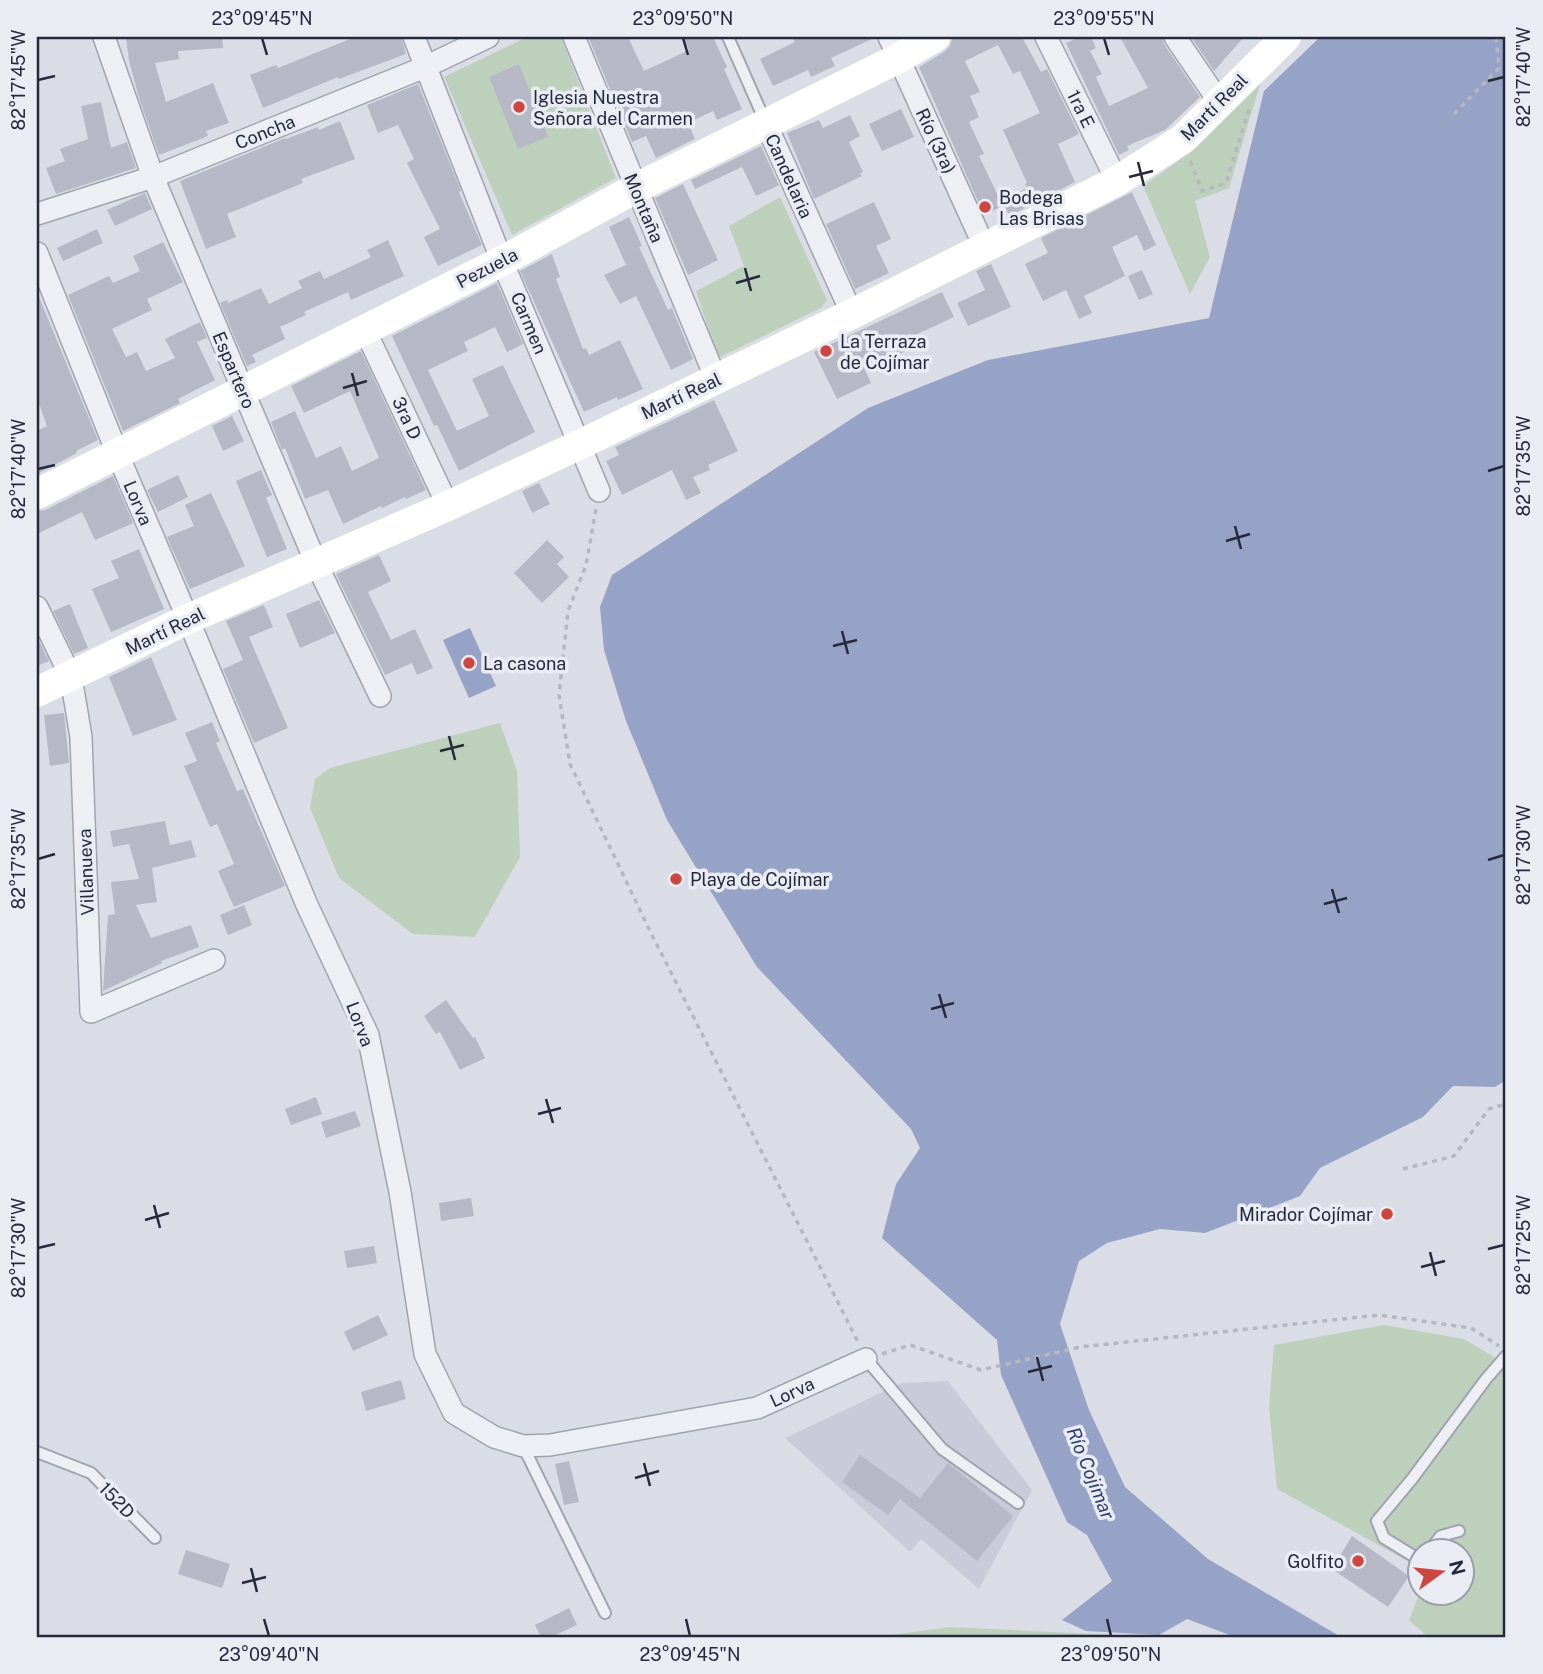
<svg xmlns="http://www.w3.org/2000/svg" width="1543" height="1674" font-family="'Public Sans',sans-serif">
	<rect width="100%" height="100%" fill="#dbdde6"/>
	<polygon fill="#c9ccd8" points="948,1381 1032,1490 979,1589 921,1539 910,1552 785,1438 902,1383"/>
	<g fill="#bdd0bc">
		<polygon points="527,37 561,37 616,178 512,235 444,77"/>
		<polygon points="1265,68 1229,188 1195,201 1210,257 1190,294 1143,186 1178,161"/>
		<polygon points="780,197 827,300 821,308 718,358 696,291 744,266 729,226"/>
		<polygon points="500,723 517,771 520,857 475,937 413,934 339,878 310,808 315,779 330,768"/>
		<polygon points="1384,1325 1464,1339 1506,1364 1506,1637 1428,1637 1409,1620 1420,1592 1462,1594 1462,1552 1420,1552 1420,1568 1277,1489 1269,1408 1274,1345"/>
		<polygon points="950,1627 1156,1637 877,1637"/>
	</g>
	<g fill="#96a3c6">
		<polygon points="1320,37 1506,37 1506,1080 1495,1087 1453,1086 1423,1117 1320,1168 1300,1196 1205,1233 1160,1229 1107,1243 1079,1261 1060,1324 1089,1410 1125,1487 1208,1559 1341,1637 1235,1637 1187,1619 1159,1635 1086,1631 1062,1620 1112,1581 1087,1535 1067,1522 1001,1375 997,1340 882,1238 896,1184 920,1148 911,1129 757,967 667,820 626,721 604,650 600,607 612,575 868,408 988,360 1209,318 1264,91"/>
		<polygon points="470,628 496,686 469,698 443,640"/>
	</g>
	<g fill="#b6b8c5">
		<polygon points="126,37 222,37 223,48 178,51 179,59 155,63 166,102 213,83 229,123 206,131 208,136 159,155 139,98 129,61"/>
		<polygon points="355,37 401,37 406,54 339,79 338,77 263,108 250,75 276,65 278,68"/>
		<polygon points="595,37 628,37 644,71 689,50 683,37 713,37 727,67 724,69 742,109 717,120 713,111 688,123 695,139 656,158 646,136 632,142 589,39"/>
		<polygon points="792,37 876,37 831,58 835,66 811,77 808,70 773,86 760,59 795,42"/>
		<polygon points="956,37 1022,37 1041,72 1047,69 1079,134 1058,144 1075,182 1009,216 1002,200 1027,188 1025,184 1027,183 1003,130 1040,113 1020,71 1013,74 998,45 965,61 980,92 970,96 979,117 969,122 984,154 979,156 1003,206 984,215 919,67 944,52 950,46 952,39"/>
		<polygon points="1080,37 1091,37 1096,48 1090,51 1102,74 1096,77 1109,106 1148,88 1120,37 1162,37 1164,44 1200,97 1165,130 1127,146 1129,150 1119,155 1066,43"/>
		<polygon points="1191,37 1244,37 1214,71"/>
		<polygon points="519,64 548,137 518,149 489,77"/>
		<polygon points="418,84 461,191 459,192 482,245 438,266 424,237 440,229 407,163 414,159 398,125 378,133 367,105"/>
		<polygon points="101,102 111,148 127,142 136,168 56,194 46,168 65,161 60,149 88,139 81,106"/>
		<polygon points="901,109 914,137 882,151 869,124"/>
		<polygon points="850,115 860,136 849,142 863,172 860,174 862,176 814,199 787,133 819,120 823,128"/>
		<polygon points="340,121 355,159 301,179 303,183 227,214 236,237 206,249 180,181 285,138 286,139 318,127 319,130"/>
		<polygon points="761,146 779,185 756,196 742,167 695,189 691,180"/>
		<polygon points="683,184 718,260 688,275 655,198"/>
		<polygon points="1132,192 1156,245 1144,251 1137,235 1112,247 1125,276 1084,296 1092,313 1079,319 1066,290 1043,301 1025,264 1048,253 1041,238"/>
		<polygon points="145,193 152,209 115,226 107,210"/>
		<polygon points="874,202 891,239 876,246 889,273 855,289 826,224"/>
		<polygon points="629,217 642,246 639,247 668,310 672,308 693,359 671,370 636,296 620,304 604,275 626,265 609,227"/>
		<polygon points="97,229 103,243 63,261 57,248"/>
		<polygon points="388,240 404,276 351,300 348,292 304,312 306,315 280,327 285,339 252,355 256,362 247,366 220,303 227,300 228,303 261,288 269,304 302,288 298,281 320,271 324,279 371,257 367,250"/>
		<polygon points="163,242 183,282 147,299 152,310 112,329 126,357 137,352 146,371 175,358 165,339 200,322 207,338 197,342 215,380 178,399 180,403 123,431 68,295 109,276 113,283 140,271 133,256"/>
		<polygon points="552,254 560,277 556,279 583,349 586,348 589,355 620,340 643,389 618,400 617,397 584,412 520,271"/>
		<polygon points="991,264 1011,307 968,326 957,303 985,290 976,271"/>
		<polygon points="1142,270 1153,294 1139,300 1128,276"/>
		<polygon points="497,283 523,344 507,352 495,327 464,342 468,351 428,370 457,431 489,416 472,379 503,365 535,432 459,471 437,425 434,426 392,336"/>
		<polygon points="37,292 98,440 76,451 77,453 39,473 37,468 37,431 47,426 37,398"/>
		<polygon points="942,292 954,317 913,336 917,346 865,370 871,383 837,399 814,352"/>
		<polygon points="361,351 426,490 406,499 405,497 382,508 381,506 343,524 328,490 305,499 285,448 282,450 271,422 295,411 316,458 341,446 352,471 379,458 350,391 304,413 291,386"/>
		<polygon points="714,400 738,451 708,465 710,470 693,477 701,493 686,500 672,470 622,495 606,461 619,455 615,447"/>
		<polygon points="232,416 244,441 223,451 212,426"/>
		<polygon points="261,470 272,495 266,498 287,549 267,557 236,481"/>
		<polygon points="178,475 188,497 158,512 147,490"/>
		<polygon points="113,476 133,523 131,524 95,540 82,512 37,534 37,511 45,510"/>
		<polygon points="539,483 550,504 532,513 522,491"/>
		<polygon points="211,493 245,566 190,589 167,537 194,526 185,505"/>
		<polygon points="547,540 564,557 557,564 569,577 542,603 514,573"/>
		<polygon points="139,549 164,609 111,632 92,589 119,578 111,561"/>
		<polygon points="379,555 391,581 368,592 391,640 415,629 433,668 417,675 412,663 385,675 336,574"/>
		<polygon points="319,600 335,633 300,648 286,614"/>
		<polygon points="70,604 88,648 74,654 53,611"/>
		<polygon points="264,605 273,627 249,637 288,728 254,743 223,669 243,660 226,621"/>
		<polygon points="37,637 49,661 37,666"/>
		<polygon points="151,657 177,720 133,736 109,677"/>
		<polygon points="64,713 69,763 50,766 44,715"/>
		<polygon points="212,722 220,741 216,743 237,791 243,789 285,886 234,907 218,871 234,864 217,824 210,827 184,766 197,761 185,733"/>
		<polygon points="165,821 170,845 191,840 196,857 152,868 157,902 136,905 151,938 191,925 199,947 161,961 162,963 103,991 108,915 115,914 111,882 139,879 129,844 113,847 110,831"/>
		<polygon points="244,905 252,925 228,935 220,915"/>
		<polygon points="446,1000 473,1038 475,1037 485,1058 460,1070 440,1032 436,1034 424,1016"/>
		<polygon points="316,1097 322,1114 291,1125 285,1109"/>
		<polygon points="355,1111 361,1126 326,1138 321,1122"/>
		<polygon points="471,1198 474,1216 441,1221 439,1203"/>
		<polygon points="374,1246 377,1263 347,1268 344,1251"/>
		<polygon points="378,1315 388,1335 353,1351 344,1332"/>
		<polygon points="401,1380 406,1399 366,1411 361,1392"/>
		<polygon points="860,1455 920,1498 948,1463 1013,1516 977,1561 900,1499 888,1515 842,1482"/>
		<polygon points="569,1461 579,1502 564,1505 555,1464"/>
		<polygon points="1352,1536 1409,1576 1388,1607 1332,1569"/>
		<polygon points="186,1550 230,1564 222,1588 178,1574"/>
		<polygon points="569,1608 577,1625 551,1637 541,1637 535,1625"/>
	</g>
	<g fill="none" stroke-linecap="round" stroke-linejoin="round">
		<g stroke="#a1a3b0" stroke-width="14">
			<g id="lane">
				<polyline points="728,37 765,121"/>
				<polyline points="866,1359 942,1449 1018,1503"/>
				<polyline points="523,1446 605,1613"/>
				<polyline points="37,1452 91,1473 155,1538"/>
				<polyline points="1428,1552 1441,1536 1459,1531"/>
				<polyline points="1420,1560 1384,1538 1377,1521 1412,1479 1486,1379 1506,1356"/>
			</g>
		</g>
		<g stroke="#a1a3b0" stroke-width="24">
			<g id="street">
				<polyline points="104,37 153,177 316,563 380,696"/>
				<polyline points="414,37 502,261 599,491"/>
				<polyline points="574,37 716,379"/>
				<polyline points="889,37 984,246"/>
				<polyline points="1046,37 1117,181"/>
				<polyline points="1175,37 1220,103"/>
				<polyline points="766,124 852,314"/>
				<polyline points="37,214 153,177 425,67 488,37"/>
				<polyline points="37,253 118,455 188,619 307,905 368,1035 400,1192 425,1354 454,1413 494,1437 523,1446 550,1445 757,1408 866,1359"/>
				<polyline points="365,330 448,506"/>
				<polyline points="37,607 71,677 81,737 91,1012 214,960"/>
			</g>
		</g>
		<g stroke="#b6b8c0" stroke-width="3.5" stroke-dasharray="5 5" stroke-linecap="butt">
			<polyline points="1454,114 1499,68 1496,37"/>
			<polyline points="1190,161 1202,191 1226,183 1250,106"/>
			<polyline points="596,509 586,565 568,611 559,695 570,764 652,935 858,1342"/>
			<polyline points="1403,1169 1454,1156 1489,1109 1506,1104"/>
			<polyline points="882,1354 910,1345 981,1370 1080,1347 1379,1315 1471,1328 1499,1346"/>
		</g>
		<use href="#lane" stroke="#eeeff4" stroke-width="10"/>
		<use href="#street" stroke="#eeeff4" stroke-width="21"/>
		<g stroke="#fff" stroke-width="30">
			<polyline points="37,494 502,261 636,188 899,58 935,37"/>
			<polyline points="37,692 188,619 448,506 581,444 852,314 1117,181 1183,139 1286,37"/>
		</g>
	</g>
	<path fill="none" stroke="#25293c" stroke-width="2.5" d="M262 38 267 55M683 38 688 55M1104 38 1109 55M38 80 55 76M1488 81 1504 77M1138 162 1144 186M1129 177 1153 171M745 268 751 291M736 283 760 276M352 373 358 396M343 388 367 381M38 469 55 465M1488 471 1504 466M1235 526 1241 549M1226 541 1250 534M842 631 848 654M833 646 857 640M449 736 455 760M440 751 464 745M38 859 55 854M1488 860 1504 855M1332 889 1339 913M1324 904 1347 898M939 994 946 1018M931 1009 954 1003M546 1099 553 1123M538 1114 561 1108M154 1205 160 1228M145 1220 169 1213M38 1248 55 1244M1488 1249 1504 1245M1430 1252 1436 1276M1421 1267 1445 1261M1037 1357 1043 1381M1028 1372 1052 1366M644 1463 650 1486M635 1478 659 1471M251 1568 257 1592M242 1583 266 1577M264 1619 269 1636M686 1619 690 1636M1107 1619 1111 1636"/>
	<g fill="#cd463f" stroke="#eaecf4" stroke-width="2.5">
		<circle cx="519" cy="107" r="7"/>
		<circle cx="985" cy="207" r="7"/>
		<circle cx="826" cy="351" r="7"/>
		<circle cx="469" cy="663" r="7"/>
		<circle cx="676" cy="879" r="7"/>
		<circle cx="1387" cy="1214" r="7"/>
		<circle cx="1358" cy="1561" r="7"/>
	</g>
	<g text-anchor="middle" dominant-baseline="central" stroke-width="7" stroke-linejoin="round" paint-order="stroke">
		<g font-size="18" fill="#25293c" stroke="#eaecf4" text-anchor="start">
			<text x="533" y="97">Iglesia Nuestra<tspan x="533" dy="21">Señora del Carmen</tspan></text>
			<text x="999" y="197">Bodega<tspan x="999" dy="21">Las Brisas</tspan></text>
			<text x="840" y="341">La Terraza<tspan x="840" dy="21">de Cojímar</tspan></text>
			<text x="483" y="663">La casona</text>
			<text x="690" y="879">Playa de Cojímar</text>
			<text x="1373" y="1214" text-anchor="end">Mirador Cojímar</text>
			<text x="1344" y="1561" text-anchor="end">Golfito</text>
		</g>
		<g font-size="18" fill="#25293c" stroke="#eaecf4">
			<text transform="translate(1214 107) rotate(-45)">Martí Real</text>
			<text transform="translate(1081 109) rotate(64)">1ra E</text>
			<text transform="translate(265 132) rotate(-22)">Concha</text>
			<text transform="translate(936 141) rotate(65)">Río (3ra)</text>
			<text transform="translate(789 176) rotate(66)">Candelaria</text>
			<text transform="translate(644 208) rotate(67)">Montaña</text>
			<text transform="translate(487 268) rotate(-27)">Pezuela</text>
			<text transform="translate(529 323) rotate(67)">Carmen</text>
			<text transform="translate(234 370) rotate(67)">Espartero</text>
			<text transform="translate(681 396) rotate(-25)">Martí Real</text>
			<text transform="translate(407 418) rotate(65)">3ra D</text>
			<text transform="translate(138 503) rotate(67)">Lorva</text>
			<text transform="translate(165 631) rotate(-26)">Martí Real</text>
			<text transform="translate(86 872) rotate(-92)">Villanueva</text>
			<text transform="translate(360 1024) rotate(69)">Lorva</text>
			<text transform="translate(792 1392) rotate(-25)">Lorva</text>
			<text transform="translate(117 1500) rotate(46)">152D</text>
		</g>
		<g font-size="19" font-style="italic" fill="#303f6f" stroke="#eaecf4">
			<text transform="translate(1091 1473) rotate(68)">Río Cojímar</text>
		</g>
	</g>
	<rect width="1543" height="1674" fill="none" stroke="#eaecf4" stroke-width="77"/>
	<g transform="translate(1441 1572) rotate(75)"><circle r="33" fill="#eaecf4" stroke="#9b9eaa" stroke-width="2"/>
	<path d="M0-5L12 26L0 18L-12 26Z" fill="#cd463f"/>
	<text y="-10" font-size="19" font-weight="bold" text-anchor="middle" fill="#25293c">N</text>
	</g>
	<rect x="38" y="38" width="1466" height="1598" fill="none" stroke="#25293c" stroke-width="2.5"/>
	<g font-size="18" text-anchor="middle" fill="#25293c">
		<text x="262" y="25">23°09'45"N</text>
		<text x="683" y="25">23°09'50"N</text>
		<text x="1104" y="25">23°09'55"N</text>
		<text transform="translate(1524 77) rotate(-90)" y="6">82°17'40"W</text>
		<text transform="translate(19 80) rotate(-90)" y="6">82°17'45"W</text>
		<text transform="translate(1524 466) rotate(-90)" y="6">82°17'35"W</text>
		<text transform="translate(19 469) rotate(-90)" y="6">82°17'40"W</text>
		<text transform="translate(1524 855) rotate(-90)" y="6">82°17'30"W</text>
		<text transform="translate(19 859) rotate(-90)" y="6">82°17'35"W</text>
		<text transform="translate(1524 1245) rotate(-90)" y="6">82°17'25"W</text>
		<text transform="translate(19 1248) rotate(-90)" y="6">82°17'30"W</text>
		<text x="269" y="1661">23°09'40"N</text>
		<text x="690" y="1661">23°09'45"N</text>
		<text x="1111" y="1661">23°09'50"N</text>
	</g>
</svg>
